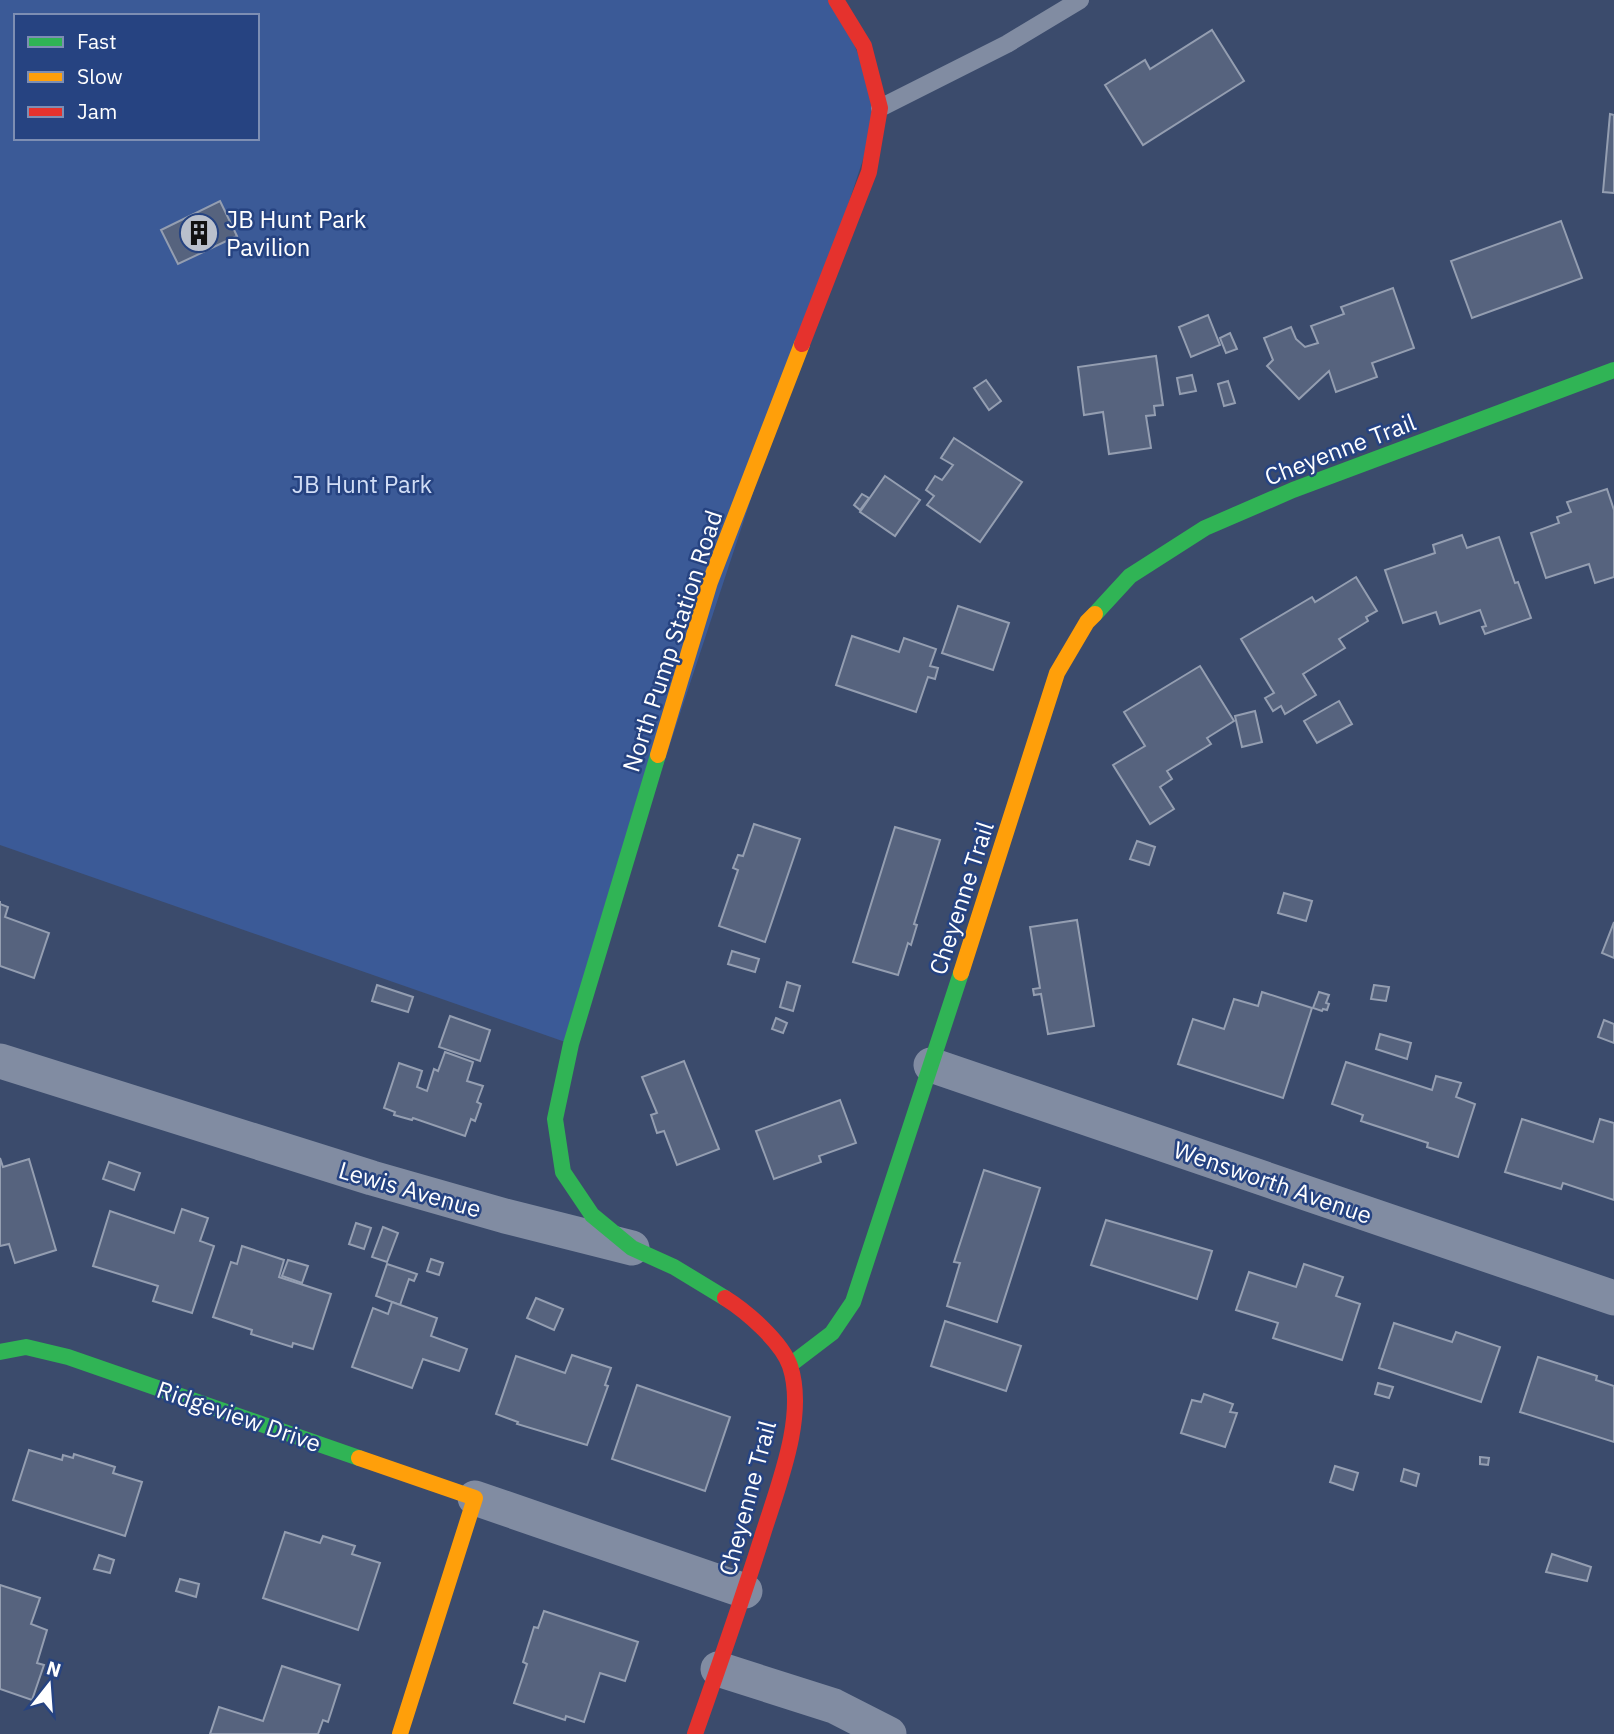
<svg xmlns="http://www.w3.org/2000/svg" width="1614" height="1734" font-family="'IBM Plex Sans',sans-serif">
	<rect width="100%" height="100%" fill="#3b4b6c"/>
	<path fill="#3b5a97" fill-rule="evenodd" d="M0 0H836L880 108 571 1044 0 845ZM16 16H257V138H16Z"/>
	<g fill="#56637e" stroke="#949eb1" stroke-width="2">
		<polygon points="1212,30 1244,81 1143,145 1105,85 1145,60 1150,69"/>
		<polygon points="1610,114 1614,115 1614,193 1603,192"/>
		<polygon points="220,201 237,236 178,264 161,230"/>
		<polygon points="1561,221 1582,278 1472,318 1451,261"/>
		<polygon points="1393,288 1414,348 1372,363 1377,377 1336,392 1329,371 1299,399 1267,366 1273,360 1264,338 1291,327 1296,339 1305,347 1318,343 1311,326 1344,314 1341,307"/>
		<polygon points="1208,315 1220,345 1191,357 1179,327"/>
		<polygon points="1230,333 1237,349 1226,353 1220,338"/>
		<polygon points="1156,356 1163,405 1154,406 1155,415 1146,416 1151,448 1109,454 1103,412 1084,415 1078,367"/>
		<polygon points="1192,375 1196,391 1180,394 1177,378"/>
		<polygon points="986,380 1001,401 989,410 974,388"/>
		<polygon points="1228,381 1235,403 1224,406 1218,384"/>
		<polygon points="954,438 1022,482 980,542 927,505 934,496 926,490 935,476 942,480 953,465 941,458"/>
		<polygon points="885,476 920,500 895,536 860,512"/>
		<polygon points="1607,489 1614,510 1614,577 1595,583 1589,564 1546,578 1531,533 1559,523 1557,517 1571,512 1567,502"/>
		<polygon points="862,494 869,498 860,510 854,505"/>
		<polygon points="1462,535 1467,548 1499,537 1515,583 1518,582 1531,618 1485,634 1482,627 1486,626 1480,610 1440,624 1436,612 1403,623 1385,570 1435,553 1433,545"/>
		<polygon points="1356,577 1377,611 1366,617 1368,621 1339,639 1345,648 1303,674 1316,695 1285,714 1281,706 1273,711 1265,698 1274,693 1241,639 1312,597 1315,602"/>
		<polygon points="958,606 1009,623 993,670 942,653"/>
		<polygon points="852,636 899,652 904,638 936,649 930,666 938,668 935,679 928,677 916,712 836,685"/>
		<polygon points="1200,666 1234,721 1207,738 1211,744 1167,771 1172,779 1160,787 1174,809 1150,824 1113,765 1145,746 1124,712"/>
		<polygon points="1339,701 1352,724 1317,743 1304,721"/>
		<polygon points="1255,711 1262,742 1242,747 1235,716"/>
		<polygon points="754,824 800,839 765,942 719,926 738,870 733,868 738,855 743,856"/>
		<polygon points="895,827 940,840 914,924 917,925 911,945 908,943 898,975 853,962"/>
		<polygon points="1137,841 1155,847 1149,865 1130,859"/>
		<polygon points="1284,893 1312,901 1306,921 1278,913"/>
		<polygon points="0,901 0,904 8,907 5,917 49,933 34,978 0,966"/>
		<polygon points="1077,920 1094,1026 1048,1034 1041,994 1034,995 1033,989 1040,988 1030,927"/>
		<polygon points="1614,922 1614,958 1602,953"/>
		<polygon points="732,951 759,959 755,972 728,964"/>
		<polygon points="787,982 800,986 793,1011 780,1007"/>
		<polygon points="377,985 413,997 408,1012 372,1001"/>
		<polygon points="1374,985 1389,987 1386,1001 1371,999"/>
		<polygon points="1262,992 1312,1008 1283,1098 1178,1064 1193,1019 1224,1029 1234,999 1258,1006"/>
		<polygon points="1319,992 1329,995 1326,1003 1329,1004 1327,1010 1323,1009 1322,1011 1313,1008"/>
		<polygon points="450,1016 490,1030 480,1061 439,1047"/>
		<polygon points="776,1018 787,1023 783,1033 772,1029"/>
		<polygon points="1604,1020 1614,1024 1614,1043 1598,1037"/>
		<polygon points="1380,1034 1411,1043 1407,1059 1376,1049"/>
		<polygon points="445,1052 473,1062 467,1081 483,1086 477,1102 481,1104 475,1121 471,1119 465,1136 413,1118 412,1120 394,1115 395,1112 384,1108 399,1063 422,1071 417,1087 427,1091 434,1069 438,1071"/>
		<polygon points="684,1061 719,1149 677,1165 664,1131 657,1133 651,1115 657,1113 642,1077"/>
		<polygon points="1346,1062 1432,1090 1436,1076 1461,1083 1456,1097 1475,1104 1458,1157 1427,1147 1428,1143 1361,1121 1363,1115 1332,1104"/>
		<polygon points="840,1100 856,1143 819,1156 821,1162 774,1179 756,1131"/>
		<polygon points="1522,1119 1593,1142 1600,1119 1614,1123 1614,1200 1563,1183 1561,1189 1505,1172"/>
		<polygon points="0,1158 3,1167 29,1159 56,1250 15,1263 9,1244 0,1246"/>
		<polygon points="109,1162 140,1173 134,1190 103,1179"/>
		<polygon points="984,1170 1040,1188 997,1322 947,1306 960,1263 954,1262"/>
		<polygon points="182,1209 208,1218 200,1241 214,1246 192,1313 153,1301 158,1286 93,1266 110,1211 174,1233"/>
		<polygon points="1106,1220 1212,1251 1197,1299 1091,1265"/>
		<polygon points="356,1223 371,1228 364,1249 349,1244"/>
		<polygon points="383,1227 398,1233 387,1262 372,1257"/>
		<polygon points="242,1246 284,1260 279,1277 331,1294 313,1349 293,1343 292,1347 251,1334 252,1330 213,1317 231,1262 237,1264"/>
		<polygon points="431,1259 443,1263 439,1275 427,1271"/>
		<polygon points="288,1260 308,1266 302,1283 282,1276"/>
		<polygon points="387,1264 417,1274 414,1281 409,1279 400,1305 376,1296"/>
		<polygon points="1304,1264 1343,1277 1336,1296 1360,1304 1342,1360 1273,1338 1278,1323 1236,1310 1249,1272 1296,1287"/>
		<polygon points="536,1298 563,1309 554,1330 527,1318"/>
		<polygon points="392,1302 437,1318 431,1336 467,1349 459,1371 423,1359 412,1388 352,1367 373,1308 388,1314"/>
		<polygon points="945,1321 1021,1346 1006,1391 931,1366"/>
		<polygon points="1394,1323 1452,1342 1456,1332 1500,1347 1481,1402 1379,1368"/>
		<polygon points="572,1355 611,1368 605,1385 608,1386 587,1445 517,1424 518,1422 496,1414 516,1356 565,1373"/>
		<polygon points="1538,1357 1597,1376 1596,1380 1614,1386 1614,1442 1520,1412"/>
		<polygon points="1378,1383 1393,1387 1389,1398 1375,1394"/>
		<polygon points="637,1385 730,1417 705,1491 612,1459"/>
		<polygon points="1204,1394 1233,1404 1230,1412 1237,1413 1225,1447 1181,1433 1192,1400 1201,1402"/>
		<polygon points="29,1450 62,1460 63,1455 73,1458 74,1454 115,1467 113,1473 142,1482 125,1536 13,1500"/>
		<polygon points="1480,1457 1489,1458 1488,1465 1480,1464"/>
		<polygon points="1335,1466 1358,1473 1353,1490 1330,1482"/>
		<polygon points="1404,1469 1419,1474 1416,1486 1401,1481"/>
		<polygon points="285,1532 320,1543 323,1536 355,1546 352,1554 380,1563 358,1630 263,1598"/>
		<polygon points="1552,1554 1591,1567 1587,1581 1546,1572"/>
		<polygon points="99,1555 114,1560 110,1573 94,1569"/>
		<polygon points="180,1579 199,1584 196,1597 176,1591"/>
		<polygon points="0,1585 40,1598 31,1624 47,1630 37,1663 44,1665 32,1700 0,1689"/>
		<polygon points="544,1611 638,1642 625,1681 600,1673 584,1722 566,1716 565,1720 514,1703 527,1664 523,1662 534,1627 538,1628"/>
		<polygon points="282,1666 340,1685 328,1722 323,1720 318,1734 210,1734 219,1707 263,1721"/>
	</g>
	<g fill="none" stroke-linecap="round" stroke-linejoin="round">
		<polyline stroke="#818ca2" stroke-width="18" points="880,108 1007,44 1080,0"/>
		<g stroke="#818ca2" stroke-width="35">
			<polyline points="0,1061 372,1178 505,1216 632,1248"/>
			<polyline points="931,1065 1614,1298"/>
			<polyline points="475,1498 745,1591"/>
			<polyline points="718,1669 834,1706 889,1734"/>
		</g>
		<g stroke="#30b455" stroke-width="16">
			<polyline points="1095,614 1130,576 1205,528 1293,490 1614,370"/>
			<polyline points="658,755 571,1044 555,1119 563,1172 592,1215 632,1248 674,1267 725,1298"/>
			<polyline points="0,1352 26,1347 68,1357 359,1458"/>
			<polyline points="790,1365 832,1333 853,1302 961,973"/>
		</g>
		<g stroke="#ff9f0a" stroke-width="16">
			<polyline points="658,755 710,582 802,344"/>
			<polyline points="961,973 1057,673 1087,622 1095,614"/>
			<polyline points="359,1458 475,1498 400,1734"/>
		</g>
		<g stroke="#e5322d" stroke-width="16">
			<polyline points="802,344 869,172 880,108 864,46 836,0"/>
			<path d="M695 1734C718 1669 741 1603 762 1537 777 1488 807 1417 790 1366 782 1342 746 1311 725 1298"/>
		</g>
	</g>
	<defs>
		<g id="building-disc" transform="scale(2.0125)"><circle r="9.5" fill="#bac0cc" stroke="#264381"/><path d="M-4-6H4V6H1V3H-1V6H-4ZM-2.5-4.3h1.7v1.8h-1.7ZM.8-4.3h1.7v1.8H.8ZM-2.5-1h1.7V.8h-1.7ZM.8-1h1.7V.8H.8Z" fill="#111"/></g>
	</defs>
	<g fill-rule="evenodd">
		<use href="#building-disc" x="199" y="233"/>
	</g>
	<g text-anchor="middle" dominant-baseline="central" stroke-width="5" stroke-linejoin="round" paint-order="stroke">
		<g font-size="24" fill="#fff" stroke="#264381" text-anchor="start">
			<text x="226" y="219">JB Hunt Park<tspan x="226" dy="28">Pavilion</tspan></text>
		</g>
		<g font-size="24" fill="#fff" stroke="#264381">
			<text transform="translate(1340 449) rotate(-21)">Cheyenne Trail</text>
			<text transform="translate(672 641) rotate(-72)">North Pump Station Road</text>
			<text transform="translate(961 898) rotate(-72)">Cheyenne Trail</text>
			<text transform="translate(1273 1182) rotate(19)">Wensworth Avenue</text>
			<text transform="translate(410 1189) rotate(16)">Lewis Avenue</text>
			<text transform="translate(239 1416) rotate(19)">Ridgeview Drive</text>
			<text transform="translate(747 1498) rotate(-75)">Cheyenne Trail</text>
		</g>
		<g font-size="24" fill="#d1ddf5" stroke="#264381">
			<text x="362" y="484">JB Hunt Park</text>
		</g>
	</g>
	<rect x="14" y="14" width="245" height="126" fill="#264381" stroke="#7d8eb3" stroke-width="2"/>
	<rect x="28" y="37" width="35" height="10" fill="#30b455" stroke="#7d8eb3" stroke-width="2"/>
	<text x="77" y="49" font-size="21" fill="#ffffff">Fast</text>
	<rect x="28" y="72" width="35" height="10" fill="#ff9f0a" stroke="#7d8eb3" stroke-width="2"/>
	<text x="77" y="84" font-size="21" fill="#ffffff">Slow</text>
	<rect x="28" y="107" width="35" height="10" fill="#e5322d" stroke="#7d8eb3" stroke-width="2"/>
	<text x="77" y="119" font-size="21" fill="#ffffff">Jam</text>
	<g transform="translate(49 1685) rotate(17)" stroke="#264381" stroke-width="5" paint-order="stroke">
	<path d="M0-5L12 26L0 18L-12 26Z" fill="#ffffff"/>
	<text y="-10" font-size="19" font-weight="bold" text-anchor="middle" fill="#ffffff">N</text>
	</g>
</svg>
